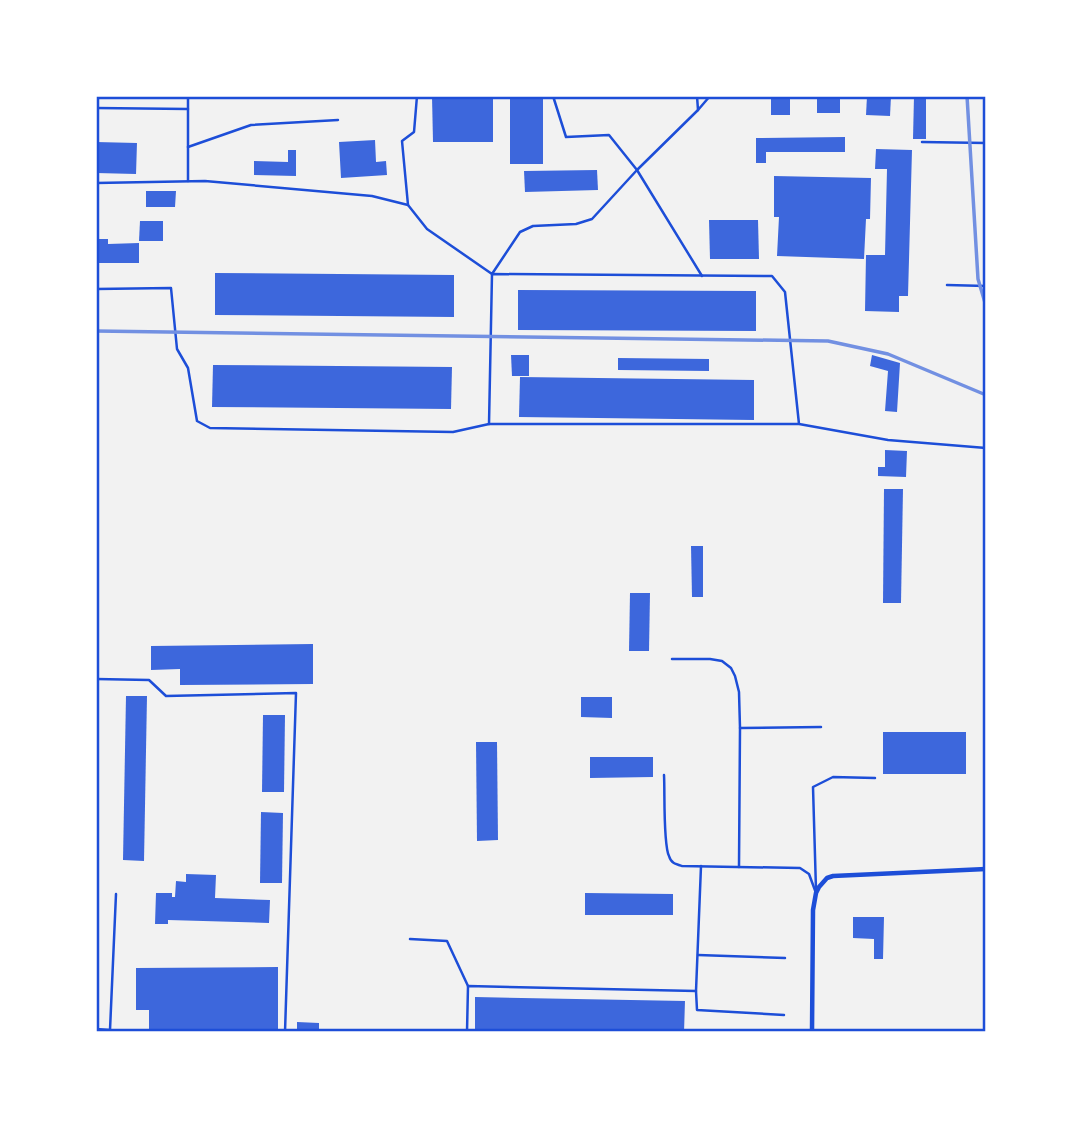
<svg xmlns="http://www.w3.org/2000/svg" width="1082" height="1128" font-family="'DejaVu Sans',sans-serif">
	<rect width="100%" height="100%" fill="#f2f2f2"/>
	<g fill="#3d67dc">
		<polygon points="432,96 493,96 493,142 433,142"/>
		<rect x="510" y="96" width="33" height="68"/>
		<rect x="771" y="96" width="19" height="19"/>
		<rect x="817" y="96" width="23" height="17"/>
		<polygon points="867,96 891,96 890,116 866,115"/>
		<polygon points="914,96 926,96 926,139 913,139"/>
		<polygon points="845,137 845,152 766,152 766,163 756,163 756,138"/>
		<polygon points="375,140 376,162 386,161 387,175 341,178 339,142"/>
		<polygon points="96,142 137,143 136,174 96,173"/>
		<polygon points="876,149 912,150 908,296 899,296 899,312 865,311 866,255 885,255 887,169 875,169"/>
		<polygon points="288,150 296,150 296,176 254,175 254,161 288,162"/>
		<polygon points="597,170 598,190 525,192 524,171"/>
		<polygon points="774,176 871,178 870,219 866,219 864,259 777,256 779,217 774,217"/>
		<polygon points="146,191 176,191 175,207 146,207"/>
		<polygon points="709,220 758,220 759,259 710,259"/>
		<polygon points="140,221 163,221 163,241 139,241"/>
		<polygon points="96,239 108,239 108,244 139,243 139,263 96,263"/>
		<polygon points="215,273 454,275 454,317 215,315"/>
		<polygon points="518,290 756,291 756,331 518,330"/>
		<polygon points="511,355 529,355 529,376 512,376"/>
		<polygon points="872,355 900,363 897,412 885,411 888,371 870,366"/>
		<polygon points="618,358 709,359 709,371 618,370"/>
		<polygon points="213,365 452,367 451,409 212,407"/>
		<polygon points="520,377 754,380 754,420 519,417"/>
		<polygon points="885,450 907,451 906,477 878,476 878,467 885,467"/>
		<polygon points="884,489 903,489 901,603 883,603"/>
		<polygon points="691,546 703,546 703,597 692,597"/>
		<polygon points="630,593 650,593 649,651 629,651"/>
		<polygon points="313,644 313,684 180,685 180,669 151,670 151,646"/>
		<polygon points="126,696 147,696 144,861 123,860"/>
		<polygon points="581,697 612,697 612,718 581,717"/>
		<polygon points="263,715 285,715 284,792 262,792"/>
		<rect x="883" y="732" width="83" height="42"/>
		<polygon points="476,742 497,742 498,840 477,841"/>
		<polygon points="590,757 653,757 653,777 590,778"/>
		<polygon points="261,812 283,813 282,883 260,883"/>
		<polygon points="186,874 216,875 215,898 270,900 269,923 168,920 168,924 155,924 156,893 172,893 172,897 175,897 176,881 186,882"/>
		<polygon points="585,893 673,894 673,915 585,915"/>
		<polygon points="853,917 884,917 883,959 874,959 874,939 853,938"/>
		<polygon points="278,967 278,1032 149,1032 149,1010 136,1010 136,968"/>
		<polygon points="475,997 685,1001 684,1032 475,1032"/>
		<polygon points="297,1022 319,1023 319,1032 297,1032"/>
	</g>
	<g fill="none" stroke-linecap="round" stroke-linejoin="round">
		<g stroke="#1d4ed8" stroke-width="2.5">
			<polyline points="417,96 414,132 402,141 408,205 427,229 492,274 520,232 533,226 576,224 592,219 637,170 609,135 566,137 553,96"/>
			<polyline points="697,96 698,110 637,170 702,276"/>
			<polyline points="96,108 188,109"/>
			<polyline points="698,110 710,96"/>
			<polyline points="922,142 986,143"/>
			<polyline points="188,147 251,125 338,120"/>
			<polyline points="188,181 188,96"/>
			<polyline points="96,183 205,181 372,196 408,205"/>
			<polyline points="947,285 986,286"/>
			<polyline points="96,289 171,288 177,349 188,368 197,421 210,428 453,432 489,424"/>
			<polyline points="799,424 489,424 492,274 772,276 785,292 799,424 888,440 986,448"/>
			<polyline points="672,659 710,659 722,661 731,668 735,676 739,692 740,728 739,867"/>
			<polyline points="96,679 149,680 166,696 296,693 285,1032"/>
			<polyline points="740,728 821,727"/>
			<path d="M664 775C665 792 663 844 669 856 671 863 675 864 682 866L800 868 809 874 816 893"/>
			<polyline points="816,890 813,787 833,777 875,778"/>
			<polyline points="410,939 447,941 468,986"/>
			<polyline points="698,955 785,958"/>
			<polyline points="696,991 697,1010 784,1015"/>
			<polyline points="96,1029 110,1030 112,1032"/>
			<polyline points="110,1030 116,894"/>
			<polyline points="467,1032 468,986 696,991 701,866"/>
		</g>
		<polyline stroke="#1d4ed8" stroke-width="4.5" points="812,1032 813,910 816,893 819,887 827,878 833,876 986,869"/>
		<g stroke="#7290e2" stroke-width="3.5">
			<polyline points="967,96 978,279 986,306"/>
			<polyline points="96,331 828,341 888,354 986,395"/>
		</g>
	</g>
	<rect width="1082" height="1128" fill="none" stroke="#ffffff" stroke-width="196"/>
	<rect x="98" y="98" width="886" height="932" fill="none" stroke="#1d4ed8" stroke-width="2.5"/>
</svg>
